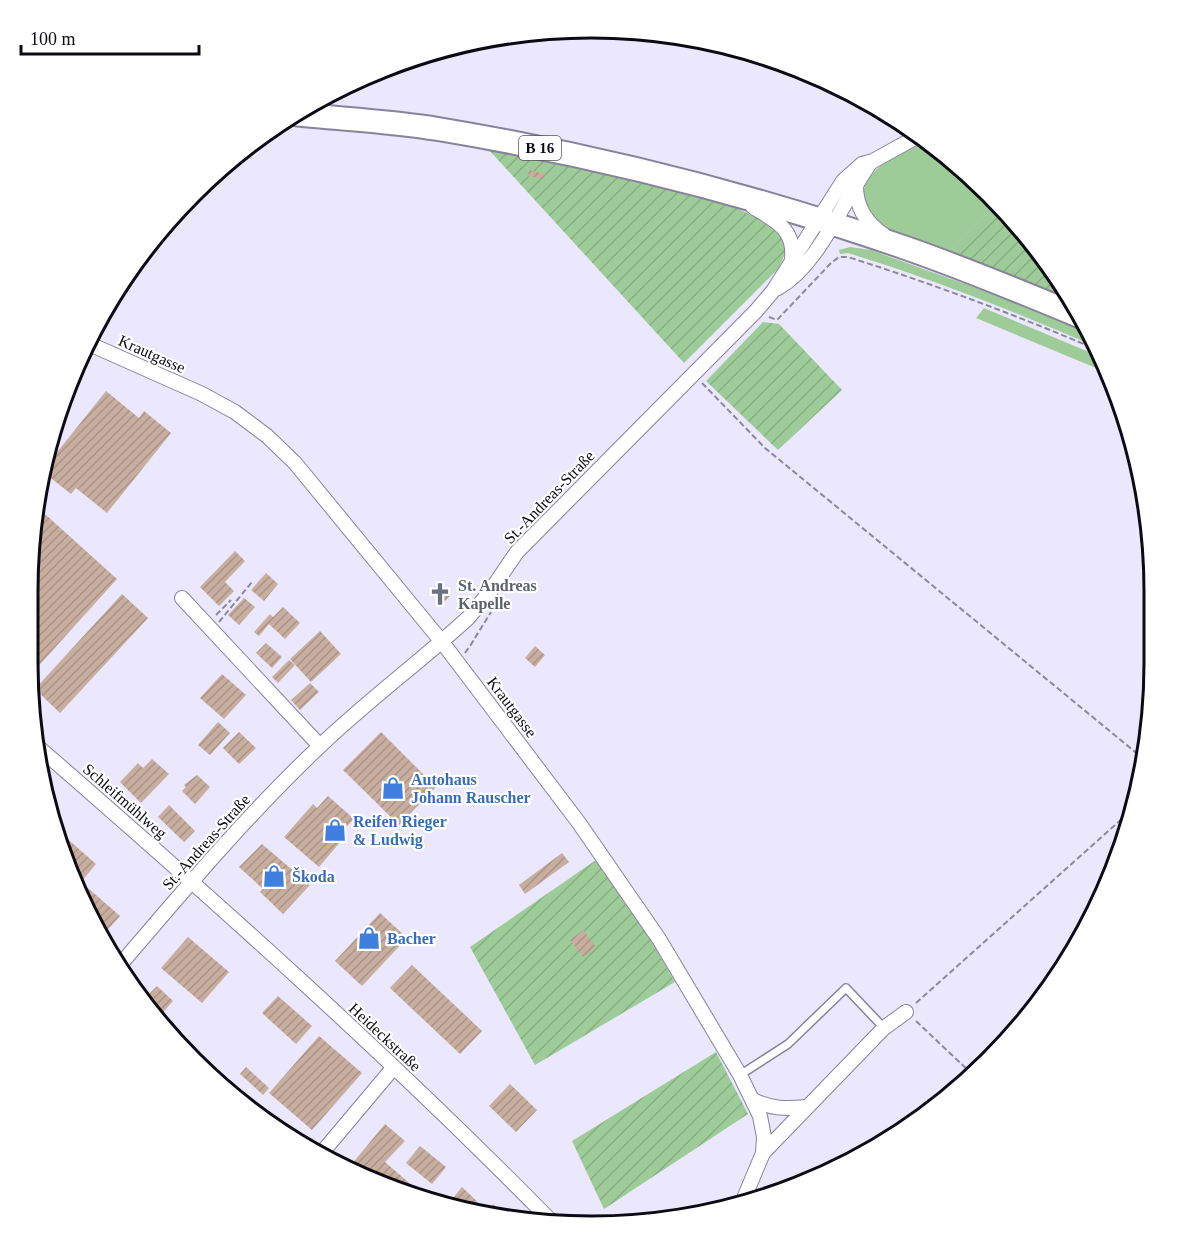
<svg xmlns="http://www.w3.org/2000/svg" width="1182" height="1253" font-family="Georgia,serif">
	<defs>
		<pattern id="garden-furrows" width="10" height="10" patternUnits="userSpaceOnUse" patternTransform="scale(1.5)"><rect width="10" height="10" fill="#9ecc98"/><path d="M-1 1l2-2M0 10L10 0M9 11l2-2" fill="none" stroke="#87ae82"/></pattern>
		<pattern id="building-hatch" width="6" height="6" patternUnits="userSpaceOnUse" patternTransform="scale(1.5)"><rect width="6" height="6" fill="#c7ae9f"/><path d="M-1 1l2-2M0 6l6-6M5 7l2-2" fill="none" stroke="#aa9488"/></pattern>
	</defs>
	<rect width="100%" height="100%" fill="#ebe7fc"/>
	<g fill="#9ecc98">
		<path d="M927 139 935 144 998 203 948 253C930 246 909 242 892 232 887 230 882 225 878 221 859 203 858 189 876 170 891 155 911 151 927 139Z"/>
		<path d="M850 247 871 250 1031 308 1091 334 1097 347C1016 312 932 279 848 253L840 254 839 250Z"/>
		<polygon points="984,308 1101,357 1108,373 976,318"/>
	</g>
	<g fill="url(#garden-furrows)">
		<polygon points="489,150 560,159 734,207 775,226 787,249 779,268 684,363"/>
		<polygon points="998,203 1015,219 1075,303 948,253"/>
		<polygon points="763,322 779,324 842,390 778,450 706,381"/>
		<polygon points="596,860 652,942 675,982 535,1065 470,947"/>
		<polygon points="716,1052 748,1114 604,1209 572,1141"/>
	</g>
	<g fill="url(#building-hatch)">
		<polygon points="529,170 545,174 544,179 528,176"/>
		<polygon points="106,391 139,418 144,411 171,433 107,513 76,488 71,494 42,471"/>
		<polygon points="36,506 117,579 33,672 28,554"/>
		<polygon points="235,551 245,561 225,582 234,591 219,606 200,587"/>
		<polygon points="266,573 278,584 264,601 251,590"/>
		<polygon points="438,584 450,596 443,603 430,591"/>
		<polygon points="122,594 148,618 60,713 35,689"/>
		<polygon points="244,598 255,607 239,625 228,615"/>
		<polygon points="283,607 300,623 285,639 269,624 259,636 254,632 270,614 273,617"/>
		<polygon points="320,631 341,654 311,682 290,659"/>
		<polygon points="266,643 282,657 272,668 256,653"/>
		<polygon points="535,646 545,655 535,667 525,658"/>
		<polygon points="289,660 295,665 278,683 272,677"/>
		<polygon points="222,674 246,695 224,719 200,698"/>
		<polygon points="310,683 319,692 300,710 291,700"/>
		<polygon points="218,722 230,733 210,755 198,745"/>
		<polygon points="239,732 256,748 239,764 223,748"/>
		<polygon points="381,732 436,787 399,825 343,770"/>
		<polygon points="152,759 169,774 141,803 120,782 138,763 143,768"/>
		<polygon points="197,775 210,787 195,804 182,791 186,787 184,785"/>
		<polygon points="328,796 354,819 343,830 347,834 319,867 284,837 313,804 317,808"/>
		<polygon points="169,805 195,831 184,842 158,817"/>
		<polygon points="63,835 96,864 81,882 120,916 103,935 70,878 59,840"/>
		<polygon points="262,844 310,885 283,914 260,892 263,889 239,867"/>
		<polygon points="562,853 569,862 525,894 519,885"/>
		<polygon points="380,913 407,938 362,986 335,961"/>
		<polygon points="583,930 596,947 583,957 570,940"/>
		<polygon points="188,937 229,972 202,1003 161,968"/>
		<polygon points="412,965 482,1031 460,1054 390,988"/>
		<polygon points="157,986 173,1001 159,1017 142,1001"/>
		<polygon points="278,996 312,1026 296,1044 262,1013"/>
		<polygon points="319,1036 362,1073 312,1130 269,1093"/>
		<polygon points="246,1067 269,1088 263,1095 240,1074"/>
		<polygon points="510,1084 537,1110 516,1132 489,1106"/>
		<polygon points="385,1124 405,1141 385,1162 415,1188 409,1196 361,1174 351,1165"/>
		<polygon points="420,1146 446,1167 432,1184 406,1163"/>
		<polygon points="462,1187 487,1211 493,1204 512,1220 447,1205"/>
	</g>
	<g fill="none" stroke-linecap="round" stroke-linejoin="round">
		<g stroke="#88829b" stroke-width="10">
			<polyline id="service" points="740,1075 788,1044 846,988 884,1028"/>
		</g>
		<g stroke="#88829b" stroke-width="16">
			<g id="minor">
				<path d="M856 186C856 207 866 223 884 235"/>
				<path d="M753 207C776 221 795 229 792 259"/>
				<path d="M778 288C819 265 843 200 871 162"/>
				<polyline points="85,342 202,394 235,412 267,436 295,463 442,642 579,823 659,939 740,1075 760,1116 764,1137 763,1153 742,1203"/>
				<polyline points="182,598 320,746"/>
				<path d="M37 746C213 899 387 1054 551 1221"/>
				<path d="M120 965C184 890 248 814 320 746 367 701 420 662 468 618L489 593 517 552 756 311 773 291 843 181 862 164 873 161 920 135"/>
				<path d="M753 1100C772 1109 786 1109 807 1107"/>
				<polyline points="763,1153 884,1028 906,1012"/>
				<polyline points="320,1155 394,1067"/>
			</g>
		</g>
		<g stroke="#88829b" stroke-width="26">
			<path id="primary" d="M294 114C341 119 390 121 438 129 594 155 753 195 903 247 964 268 1024 293 1084 318"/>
		</g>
		<g stroke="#8c8999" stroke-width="2" stroke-dasharray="6 3" stroke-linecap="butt">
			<path d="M769 317 777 320 831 263 839 257H848C933 284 1016 315 1098 350"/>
			<polyline points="702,383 765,448 1145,760"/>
			<polyline points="216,615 231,600"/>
			<polyline points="219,622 252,582"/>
			<polyline points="465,653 470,646 491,612"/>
			<polyline points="39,777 45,770"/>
			<polyline points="916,1003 1133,809"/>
			<polyline points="916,1021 972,1074"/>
		</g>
		<use href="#service" stroke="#fff" stroke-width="7"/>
		<use href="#minor" stroke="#fff" stroke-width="14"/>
		<use href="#primary" stroke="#fff" stroke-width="22"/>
	</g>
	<defs>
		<g id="church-bare" transform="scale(1.8)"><path d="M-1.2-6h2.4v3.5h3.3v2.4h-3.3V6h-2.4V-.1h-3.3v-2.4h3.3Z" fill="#6b7280" stroke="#fff" stroke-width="2.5" paint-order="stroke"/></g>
		<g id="shop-bare" transform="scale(1.8)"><path d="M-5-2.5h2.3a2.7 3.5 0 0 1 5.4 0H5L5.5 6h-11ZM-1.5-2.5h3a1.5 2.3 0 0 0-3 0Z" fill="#3f7fe0" stroke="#fff" stroke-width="2.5" paint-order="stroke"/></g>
	</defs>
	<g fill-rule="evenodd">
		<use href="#church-bare" x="440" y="594"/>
		<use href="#shop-bare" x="393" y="788"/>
		<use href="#shop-bare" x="335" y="830"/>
		<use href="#shop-bare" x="274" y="876"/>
		<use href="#shop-bare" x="369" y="938"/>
	</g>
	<g text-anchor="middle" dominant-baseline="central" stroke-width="4.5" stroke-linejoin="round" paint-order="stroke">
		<rect fill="#fff" stroke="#55545a" stroke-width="1.5" x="519" y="136" width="42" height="24" rx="4.5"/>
		<g font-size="15" font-weight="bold" fill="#0c0a13">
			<text x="540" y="148">B 16</text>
		</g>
		<g font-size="16" fill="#0c0a13" stroke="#fff">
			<text transform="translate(152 354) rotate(24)">Krautgasse</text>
			<text transform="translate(549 497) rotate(-46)">St.-Andreas-Straße</text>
			<text transform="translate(512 707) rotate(53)">Krautgasse</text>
			<text transform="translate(125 801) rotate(41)">Schleifmühlweg</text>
			<text transform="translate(206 842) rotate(-48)">St.-Andreas-Straße</text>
			<text transform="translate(385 1037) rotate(43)">Heideckstraße</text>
		</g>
		<g font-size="16" font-weight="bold" fill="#5b616d" stroke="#fff" text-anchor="start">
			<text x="458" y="585">St. Andreas<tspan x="458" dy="18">Kapelle</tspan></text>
		</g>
		<g font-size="16" font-weight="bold" fill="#366cbe" stroke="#fff" text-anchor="start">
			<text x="411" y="779">Autohaus<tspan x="411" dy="18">Johann Rauscher</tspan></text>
			<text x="353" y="821">Reifen Rieger<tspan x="353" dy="18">&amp; Ludwig</tspan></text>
			<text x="292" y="876">Škoda</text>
			<text x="387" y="938">Bacher</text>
		</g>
	</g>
	<path d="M0 0H1182V1253H0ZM591 38H591A553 553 0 0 1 1144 591V663A553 553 0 0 1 591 1216H591A553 553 0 0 1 38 663V591A553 553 0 0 1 591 38Z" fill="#fff" fill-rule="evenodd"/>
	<path fill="none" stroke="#0c0a13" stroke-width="3" d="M591 38H591A553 553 0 0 1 1144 591V663A553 553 0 0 1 591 1216H591A553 553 0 0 1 38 663V591A553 553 0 0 1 591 38Z"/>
	<path d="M21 45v9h178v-9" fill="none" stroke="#0c0a13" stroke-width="3"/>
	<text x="30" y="45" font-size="18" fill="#0c0a13" stroke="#ffffff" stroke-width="4.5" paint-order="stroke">100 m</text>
</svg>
